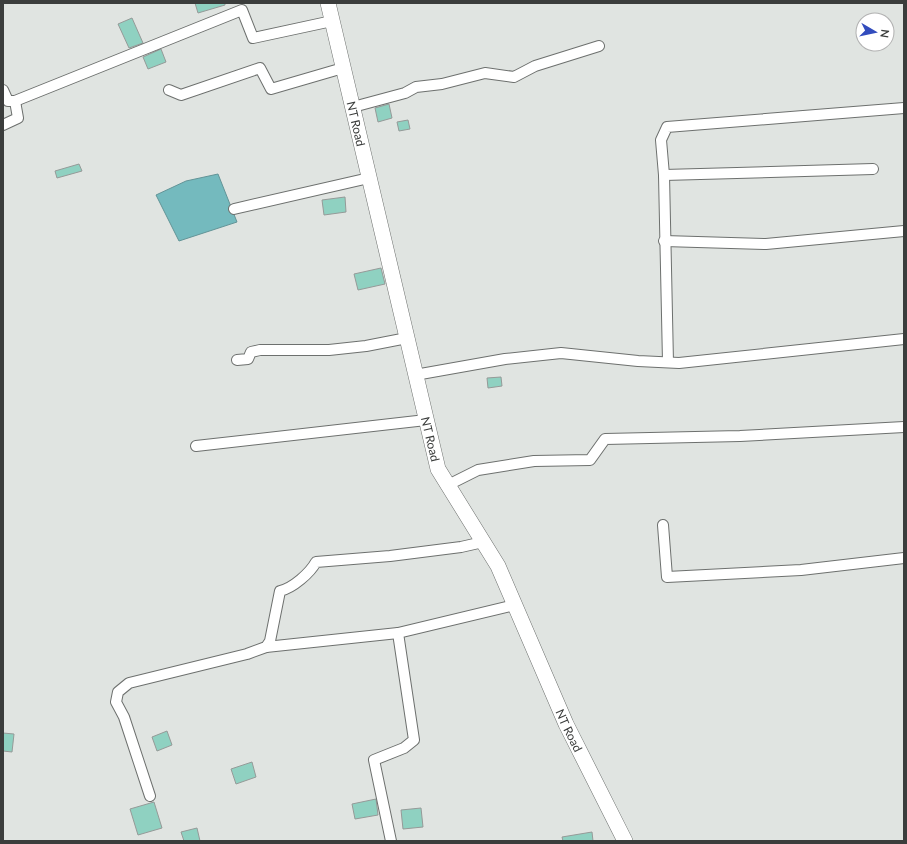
<svg xmlns="http://www.w3.org/2000/svg" width="907" height="844" font-family="Lato,sans-serif">
	<rect width="100%" height="100%" fill="#e0e4e1"/>
	<polygon fill="#74babe" stroke="#639497" points="218,174 237,222 179,241 156,195 186,181"/>
	<g fill="#8fd1c1" stroke="#959a98">
		<polygon points="195,3 225,3 225,5 198,13"/>
		<polygon points="132,18 143,43 129,48 118,24"/>
		<polygon points="161,49 166,62 148,69 143,57"/>
		<polygon points="389,104 392,118 378,122 375,108"/>
		<polygon points="408,120 410,129 399,131 397,122"/>
		<polygon points="79,164 82,171 57,178 55,171"/>
		<polygon points="345,197 346,212 324,215 322,200"/>
		<polygon points="381,268 385,284 358,290 354,274"/>
		<polygon points="501,377 502,386 488,388 487,378"/>
		<polygon points="167,731 172,745 157,751 152,737"/>
		<polygon points="3,733 14,734 12,752 3,751"/>
		<polygon points="252,762 256,777 236,784 231,769"/>
		<polygon points="376,799 378,815 355,819 352,804"/>
		<polygon points="154,802 162,828 138,835 130,809"/>
		<polygon points="421,808 423,827 403,829 401,810"/>
		<polygon points="197,828 200,841 184,841 181,832"/>
		<polygon points="592,832 593,841 563,841 562,837"/>
	</g>
	<g fill="none" stroke-linecap="round" stroke-linejoin="round">
		<g stroke="#6d706e" stroke-width="12">
			<g id="minor">
				<polyline points="3,90 8,101 15,101 242,10 253,38 332,21"/>
				<polyline points="169,90 181,95 260,68 271,89 343,68"/>
				<polyline points="353,107 405,93 416,87 442,84 485,73 514,77 535,66 599,46"/>
				<polyline points="3,125 18,118 15,101"/>
				<polyline points="664,175 873,169"/>
				<polyline points="234,209 369,178"/>
				<polyline points="664,241 766,244 904,231"/>
				<polyline points="237,360 248,359 251,352 260,350 329,350 366,346 407,338"/>
				<polyline points="668,362 664,175 661,140 667,127 904,108"/>
				<polyline points="415,375 505,359 561,353 638,361 679,363 904,339"/>
				<polyline points="196,446 426,420"/>
				<polyline points="448,485 478,470 534,461 590,460 605,439 740,436 904,427"/>
				<polyline points="663,525 667,577 801,570 904,558"/>
				<polyline points="266,647 398,633"/>
				<path d="M150 796 124 717 116 702 118 692 129 683 247 654 266 647 270 641 280 591C293 588 310 573 316 562L390 556 461 547 483 542"/>
				<polyline points="391,841 374,760 404,748 414,740 398,633 515,605"/>
			</g>
		</g>
		<g stroke="#6d706e" stroke-width="16">
			<g id="primary">
				<path id="s1" d="M328 3 438 469 498 566 566 724 625 841"/>
			</g>
		</g>
		<use href="#minor" stroke="#fff" stroke-width="10"/>
		<use href="#primary" stroke="#fff" stroke-width="15"/>
	</g>
	<g text-anchor="middle" dominant-baseline="central" stroke-width="4" stroke-linejoin="round" paint-order="stroke">
		<g font-size="12" fill="#3b3d3c" stroke="#fff">
			<text stroke="none"><textPath href="#s1" startOffset="124">NT Road</textPath></text>
			<text stroke="none"><textPath href="#s1" startOffset="448">NT Road</textPath></text>
			<text stroke="none"><textPath href="#s1" startOffset="772">NT Road</textPath></text>
		</g>
	</g>
	<rect width="907" height="844" fill="none" stroke="#3b3d3c" stroke-width="8"/>
	<g transform="translate(875 32) rotate(99)"><circle r="19" fill="#ffffff" stroke="#b1b1b1"/>
	<path d="M0-3L7 15L0 10L-7 15Z" fill="#324cbd"/>
	<text y="-6" font-size="11" font-weight="bold" text-anchor="middle" fill="#3b3d3c">N</text>
	</g>
</svg>
